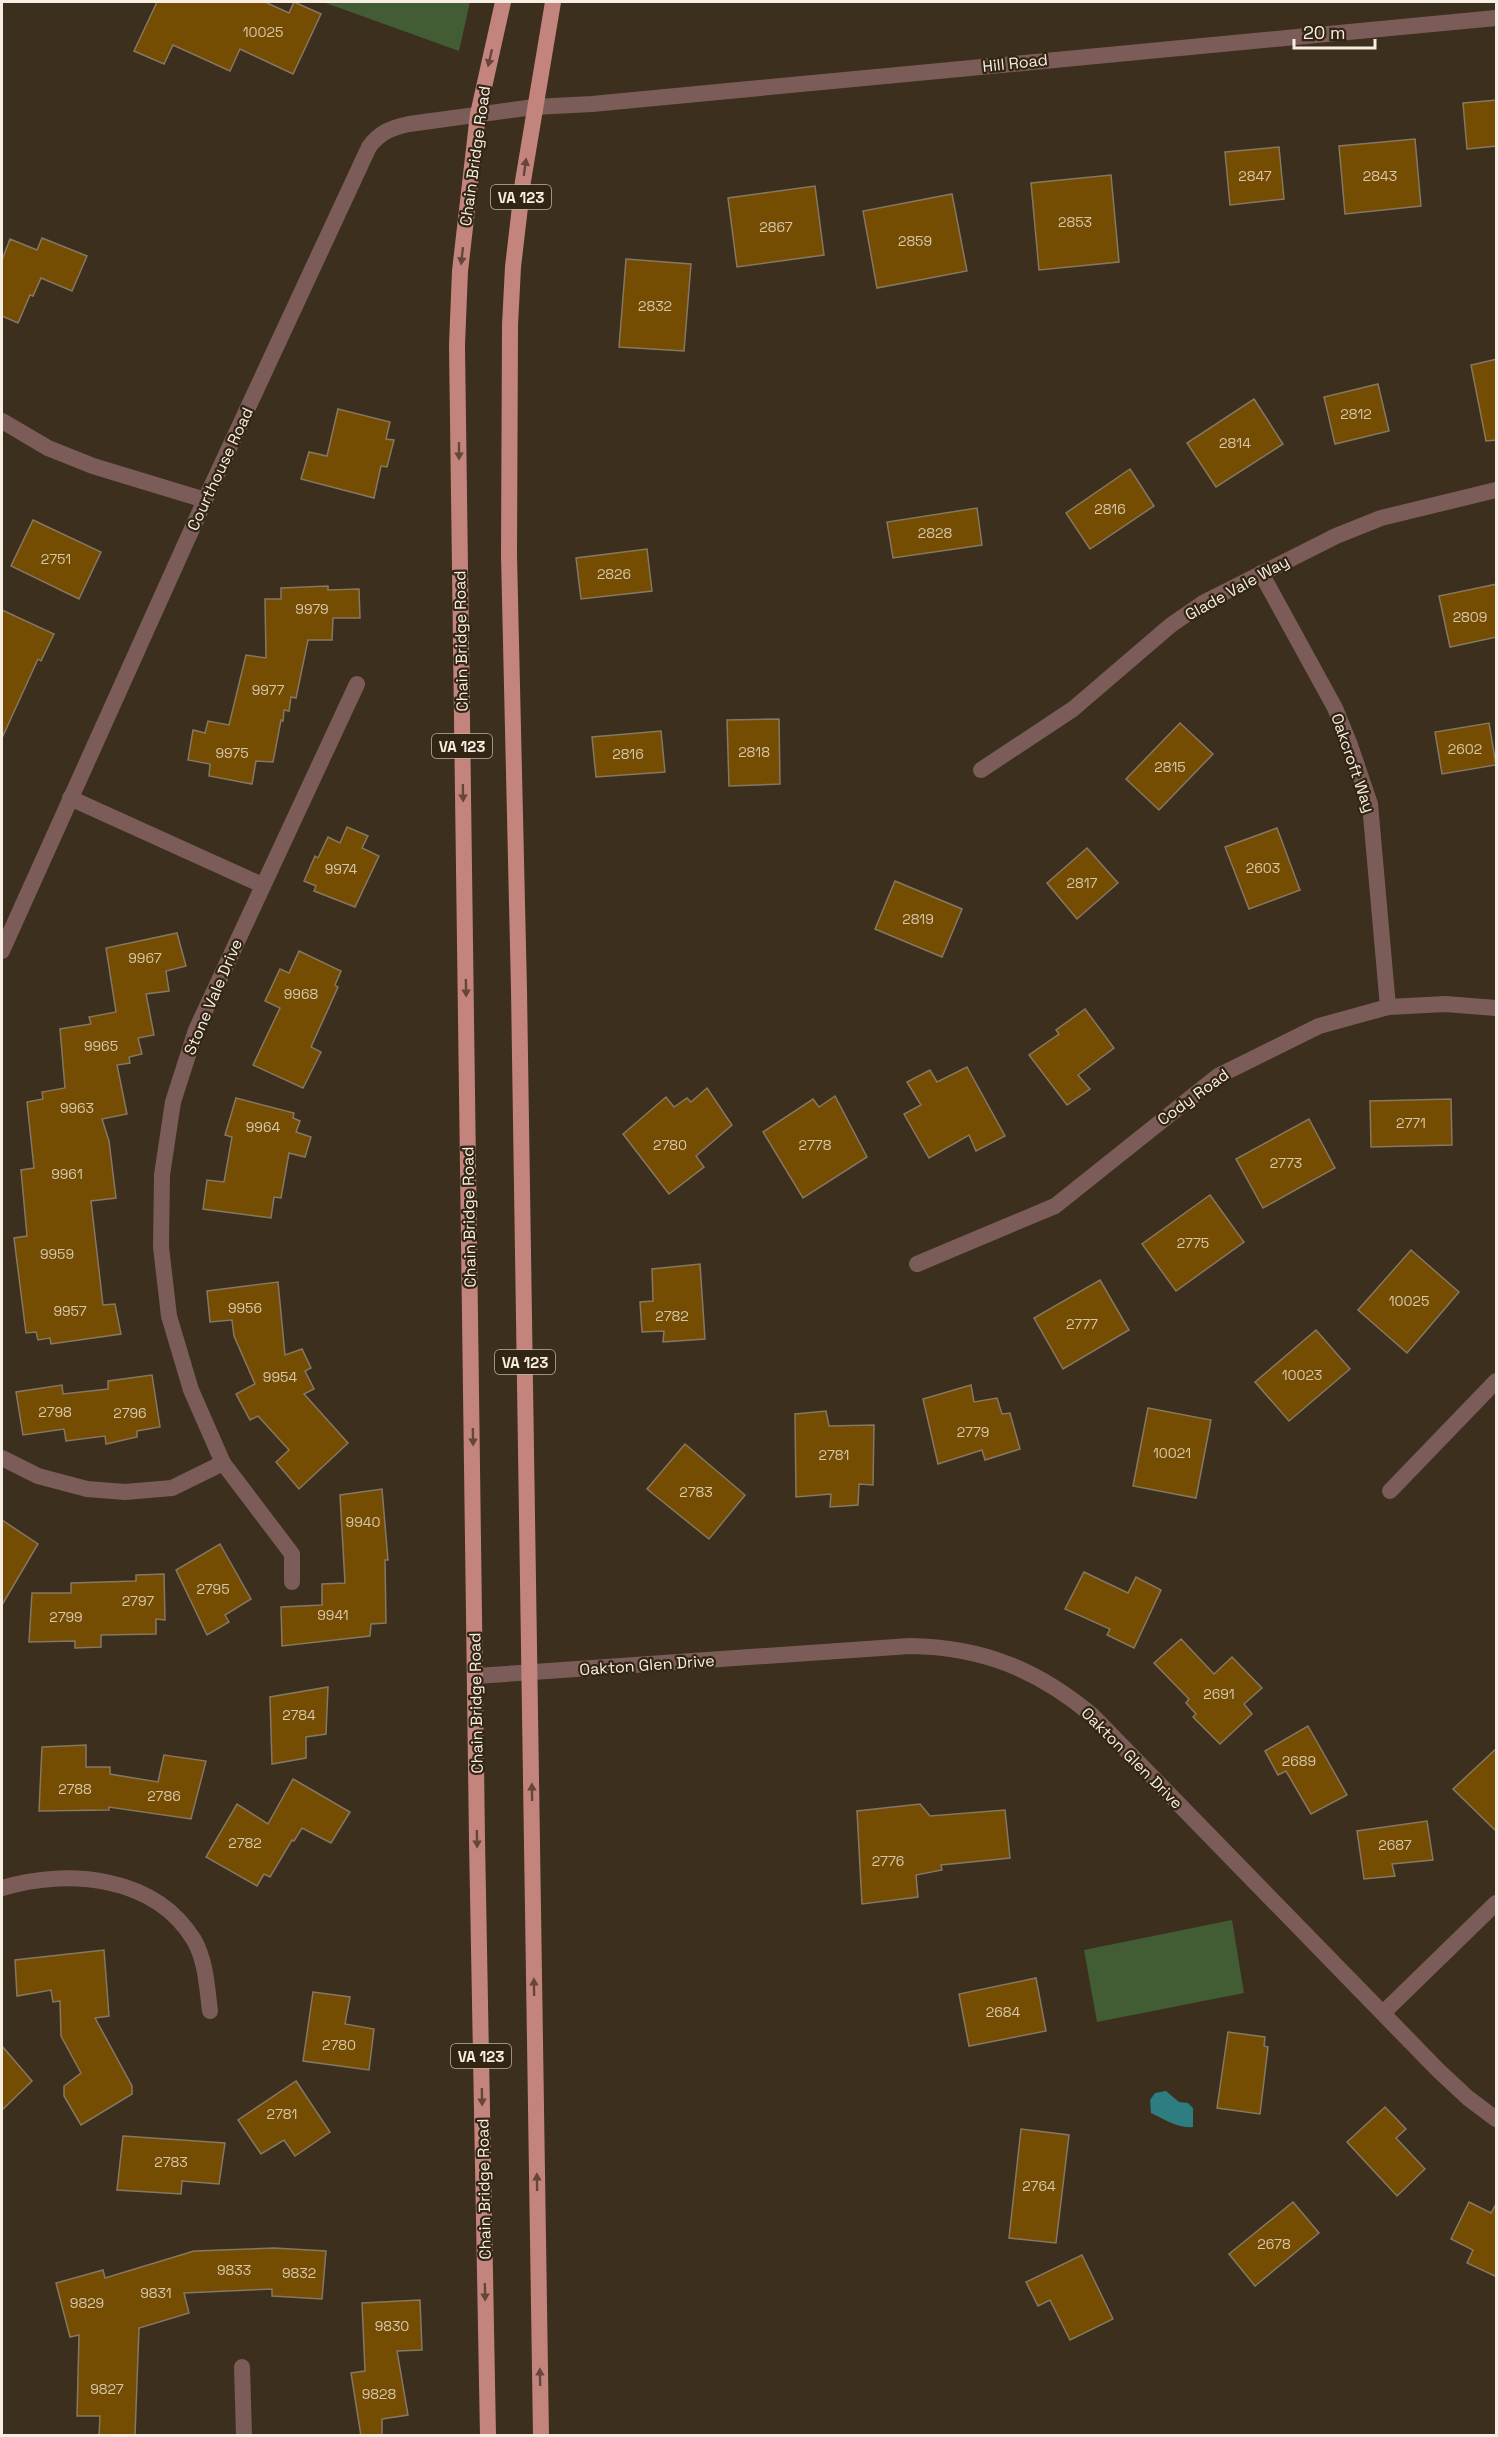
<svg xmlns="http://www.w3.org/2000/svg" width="1498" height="2437" font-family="'Space Grotesk',sans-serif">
	<rect width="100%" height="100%" fill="#3c2f1d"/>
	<g fill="#425c34">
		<polygon points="323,2 470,2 459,51"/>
		<polygon points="1232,1920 1244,1993 1097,2022 1084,1950"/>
	</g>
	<path fill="#2e7d81" d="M1166 2091 1179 2102 1188 2103 1193 2108V2127C1179 2129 1164 2119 1151 2113L1150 2100 1155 2093Z"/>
	<g fill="#744d02" stroke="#867763" stroke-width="1.5">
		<polygon points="157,2 265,2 289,13 294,2 321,14 293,74 240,49 230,71 173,45 164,64 134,51"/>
		<polygon points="1497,100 1497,146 1467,149 1463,103"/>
		<polygon points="1415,139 1421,206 1345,214 1339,146"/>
		<polygon points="1279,147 1284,199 1230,205 1225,152"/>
		<polygon points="1111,175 1119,262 1039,270 1031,183"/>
		<polygon points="815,186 824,255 737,267 728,198"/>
		<polygon points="952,194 967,271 877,288 863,211"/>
		<polygon points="42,238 87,256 72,291 41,278 33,296 30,295 18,323 2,316 2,260 10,239 37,250"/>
		<polygon points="626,259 691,264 684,351 619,347"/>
		<polygon points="1497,359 1497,440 1486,441 1471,365"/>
		<polygon points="1378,384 1389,431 1335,444 1324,397"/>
		<polygon points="1254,399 1283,444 1216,487 1187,443"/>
		<polygon points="338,409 390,422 386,439 394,440 387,467 381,466 374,498 301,479 309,452 327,456"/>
		<polygon points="1130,469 1154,506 1090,549 1066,513"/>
		<polygon points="977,508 982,545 893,558 887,522"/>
		<polygon points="33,520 101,552 79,599 11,566"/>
		<polygon points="647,549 652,591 581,599 576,558"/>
		<polygon points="1497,584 1497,637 1450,647 1439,596"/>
		<polygon points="328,586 328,590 359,589 360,618 333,618 332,640 308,640 296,698 291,697 289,711 284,710 283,721 281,720 273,762 256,761 252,784 209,776 210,764 188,760 193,730 205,733 208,721 229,725 246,655 266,658 265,599 281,599 281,588"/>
		<polygon points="2,610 54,634 41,661 38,659 2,738"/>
		<polygon points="779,719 780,784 729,786 727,720"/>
		<polygon points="1180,723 1213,754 1159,810 1126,779"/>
		<polygon points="1489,723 1496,765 1442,774 1435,732"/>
		<polygon points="661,731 665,772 596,777 592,737"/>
		<polygon points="347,827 368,836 362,848 379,856 355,907 314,891 316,886 304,881 315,856 318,858 328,837 340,843"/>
		<polygon points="1277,828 1300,890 1249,909 1225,847"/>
		<polygon points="1087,848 1118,883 1077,919 1047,883"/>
		<polygon points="895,881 962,909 942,957 875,929"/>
		<polygon points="177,933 186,966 166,971 169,991 146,994 154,1035 138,1038 142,1054 129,1057 130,1063 117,1065 127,1114 102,1119 109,1141 116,1198 91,1201 103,1305 115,1304 121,1334 51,1344 50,1338 38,1340 36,1332 26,1333 14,1238 27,1236 21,1170 34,1168 27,1102 43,1099 42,1092 65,1088 60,1029 91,1024 89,1017 116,1012 106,948"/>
		<polygon points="299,951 341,971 335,985 338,987 311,1047 321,1052 303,1088 253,1065 280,1008 265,1001 280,969 289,973"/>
		<polygon points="1085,1009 1114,1048 1078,1075 1090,1089 1067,1105 1029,1055 1059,1034 1056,1030"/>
		<polygon points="967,1067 1005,1136 976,1151 969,1135 929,1158 904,1114 921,1105 907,1082 930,1070 937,1082"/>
		<polygon points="707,1088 732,1125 696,1156 704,1167 669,1194 623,1134 666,1097 674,1107 687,1098 691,1102"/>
		<polygon points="835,1096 867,1157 803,1198 763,1132 813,1099 819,1107"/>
		<polygon points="236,1098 294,1113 293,1118 300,1121 296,1132 311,1137 305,1157 289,1153 281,1198 274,1197 271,1218 203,1209 207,1180 224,1182 232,1137 225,1135"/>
		<polygon points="1451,1099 1452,1145 1371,1147 1370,1101"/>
		<polygon points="1309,1119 1335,1168 1263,1208 1236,1159"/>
		<polygon points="1210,1195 1244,1242 1176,1291 1142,1244"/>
		<polygon points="1411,1250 1459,1292 1407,1353 1358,1310"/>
		<polygon points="700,1264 705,1339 663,1342 664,1331 642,1332 640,1302 653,1301 652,1269"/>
		<polygon points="1100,1280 1129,1330 1063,1369 1034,1318"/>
		<polygon points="278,1282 285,1355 302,1349 311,1368 305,1371 314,1389 304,1394 348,1443 299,1489 276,1462 289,1450 258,1416 250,1420 236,1394 255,1384 234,1336 232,1320 210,1322 207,1291"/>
		<polygon points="1316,1330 1350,1369 1289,1421 1255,1382"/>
		<polygon points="152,1375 160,1427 137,1431 137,1437 106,1444 105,1436 66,1441 64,1429 23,1435 16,1392 62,1385 63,1394 108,1389 108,1381"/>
		<polygon points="971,1385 974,1402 997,1398 1002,1414 1010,1413 1020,1449 985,1460 982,1450 938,1464 923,1399"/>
		<polygon points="1148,1408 1211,1420 1196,1498 1133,1486"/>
		<polygon points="826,1411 829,1426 874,1425 873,1485 859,1484 858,1505 830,1507 831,1494 796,1497 795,1414"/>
		<polygon points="685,1444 745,1495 709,1539 647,1489"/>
		<polygon points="382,1489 388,1560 385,1560 386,1623 371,1624 370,1636 282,1646 281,1607 322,1605 322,1584 345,1583 340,1495"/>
		<polygon points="2,1520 38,1544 2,1605"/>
		<polygon points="220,1544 251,1599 225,1615 229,1622 207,1635 176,1570"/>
		<polygon points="1084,1572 1128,1593 1136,1577 1161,1590 1134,1648 1107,1635 1110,1629 1065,1609"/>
		<polygon points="164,1574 165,1620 156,1619 156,1634 101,1635 101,1647 75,1648 75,1641 29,1642 32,1593 71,1593 71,1583 136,1581 136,1575"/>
		<polygon points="1181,1639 1214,1674 1232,1657 1262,1688 1244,1704 1252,1714 1220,1744 1193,1717 1196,1714 1186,1703 1189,1699 1154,1663"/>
		<polygon points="328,1687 326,1734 306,1737 306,1758 272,1764 270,1697"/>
		<polygon points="1308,1726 1347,1795 1311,1814 1286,1771 1278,1775 1265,1751"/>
		<polygon points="86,1745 86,1767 110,1767 110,1774 158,1782 164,1755 206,1761 191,1819 109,1807 109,1810 39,1811 42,1747"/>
		<polygon points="1497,1748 1497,1832 1453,1789"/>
		<polygon points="293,1779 350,1812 331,1843 302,1828 294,1841 292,1840 270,1877 264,1874 257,1886 206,1857 237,1804 268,1824"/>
		<polygon points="920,1804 930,1816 1005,1810 1010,1858 941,1865 942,1870 916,1875 918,1897 862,1904 857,1811"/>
		<polygon points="1427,1821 1433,1860 1392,1864 1395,1876 1364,1879 1357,1831"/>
		<polygon points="104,1950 109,2016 95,2018 132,2086 132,2094 81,2125 64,2096 64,2086 81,2073 61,2036 60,2001 53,2002 51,1990 17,1996 15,1960"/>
		<polygon points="1036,1978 1046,2031 969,2046 959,1994"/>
		<polygon points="313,1992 350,1997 345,2024 374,2029 369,2070 303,2061"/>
		<polygon points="1228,2032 1265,2037 1264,2046 1268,2047 1260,2114 1217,2108"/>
		<polygon points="2,2046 32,2081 2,2110"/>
		<polygon points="296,2081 330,2132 295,2156 284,2140 261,2154 238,2120"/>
		<polygon points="1385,2107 1406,2129 1396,2138 1425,2169 1397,2196 1347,2142"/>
		<polygon points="1021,2129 1069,2135 1056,2243 1009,2238"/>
		<polygon points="123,2136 225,2143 219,2184 182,2181 181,2194 117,2190"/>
		<polygon points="1293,2202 1319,2233 1255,2286 1229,2254"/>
		<polygon points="1469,2202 1491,2213 1497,2202 1497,2277 1467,2263 1473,2250 1451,2239"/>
		<polygon points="274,2248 326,2251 322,2299 272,2296 272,2289 184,2293 189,2313 139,2328 135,2436 99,2436 100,2416 77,2416 79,2335 70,2337 56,2283 103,2270 105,2278 194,2251"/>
		<polygon points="1082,2255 1113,2319 1070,2340 1050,2300 1038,2306 1026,2282"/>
		<polygon points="420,2300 422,2350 397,2351 408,2415 382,2419 382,2436 361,2436 351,2373 365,2371 362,2303"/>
	</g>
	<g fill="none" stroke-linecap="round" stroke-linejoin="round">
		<g stroke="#7c5c59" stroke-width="16">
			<polyline points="534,107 592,104 1496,18"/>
			<polyline points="2,421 48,448 93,466 205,500"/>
			<polyline points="1261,573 1335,708 1350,745 1370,804 1388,1007"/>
			<polyline points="981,770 1073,709 1171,625 1203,603 1336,536 1381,518 1496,490"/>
			<polyline points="70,798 262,885"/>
			<polyline points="917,1264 1055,1206 1218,1076 1319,1026 1388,1007 1445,1004 1496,1008"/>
			<polyline points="2,1458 38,1476 87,1489 125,1492 172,1488 223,1463"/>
			<polyline points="1390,1491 1496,1381"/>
			<polyline points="292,1582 292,1554 223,1463 191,1390 169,1316 161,1247 162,1175 173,1102 196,1030 357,684"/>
			<path d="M476 1676 910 1646C983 1647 1038 1670 1093 1716L1438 2070 1468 2098 1496 2119"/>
			<path d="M2 1888C68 1868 155 1876 194 1940 206 1961 207 1988 210 2011"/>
			<polyline points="1383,2013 1496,1903"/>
			<polyline points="242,2367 244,2436"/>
		</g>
		<path stroke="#7c5c59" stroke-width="16" d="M2 951 205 500 369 147C380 132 391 128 409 124L534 107"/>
		<g stroke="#c4847e" stroke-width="16">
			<polyline points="488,2436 477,1840 457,345 460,271 478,114 503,2"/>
			<polyline points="541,2436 519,990 509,555 510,325 513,267 523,181 553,2"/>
		</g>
	</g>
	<defs><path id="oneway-solid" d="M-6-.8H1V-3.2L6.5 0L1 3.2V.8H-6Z" transform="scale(1.5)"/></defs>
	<g fill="#654638">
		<use href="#oneway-solid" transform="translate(490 58) rotate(103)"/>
		<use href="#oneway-solid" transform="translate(525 167) rotate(-82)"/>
		<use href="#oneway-solid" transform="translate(462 256) rotate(96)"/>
		<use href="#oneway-solid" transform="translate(459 451) rotate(90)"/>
		<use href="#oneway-solid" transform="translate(463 793) rotate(89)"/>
		<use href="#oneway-solid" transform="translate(466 988) rotate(89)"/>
		<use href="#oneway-solid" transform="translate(473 1437) rotate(89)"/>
		<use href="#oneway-solid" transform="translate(532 1792) rotate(-91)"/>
		<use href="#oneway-solid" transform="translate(477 1839) rotate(89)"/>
		<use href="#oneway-solid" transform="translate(534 1987) rotate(-91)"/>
		<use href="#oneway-solid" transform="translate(482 2097) rotate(89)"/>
		<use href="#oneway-solid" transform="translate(537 2182) rotate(-91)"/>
		<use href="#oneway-solid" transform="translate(485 2292) rotate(89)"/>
		<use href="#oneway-solid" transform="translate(540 2377) rotate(-91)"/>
	</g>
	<g text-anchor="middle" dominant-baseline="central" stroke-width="4.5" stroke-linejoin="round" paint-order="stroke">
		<g font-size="14" fill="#d6c6ab">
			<text x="263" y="32">10025</text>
			<text x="1255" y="176">2847</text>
			<text x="1380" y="176">2843</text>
			<text x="1075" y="222">2853</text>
			<text x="776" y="227">2867</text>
			<text x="915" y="241">2859</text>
			<text x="655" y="306">2832</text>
			<text x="1356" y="414">2812</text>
			<text x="1235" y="443">2814</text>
			<text x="1110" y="509">2816</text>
			<text x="935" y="533">2828</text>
			<text x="56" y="559">2751</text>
			<text x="614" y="574">2826</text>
			<text x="312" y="609">9979</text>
			<text x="1470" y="617">2809</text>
			<text x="268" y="690">9977</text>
			<text x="1465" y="749">2602</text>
			<text x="754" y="752">2818</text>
			<text x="232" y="753">9975</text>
			<text x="628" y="754">2816</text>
			<text x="1170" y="767">2815</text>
			<text x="1263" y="868">2603</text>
			<text x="341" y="869">9974</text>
			<text x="1082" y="883">2817</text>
			<text x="918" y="919">2819</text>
			<text x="145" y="958">9967</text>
			<text x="301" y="994">9968</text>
			<text x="101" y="1046">9965</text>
			<text x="77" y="1108">9963</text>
			<text x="1411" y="1123">2771</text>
			<text x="263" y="1127">9964</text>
			<text x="670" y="1145">2780</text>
			<text x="815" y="1145">2778</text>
			<text x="1286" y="1163">2773</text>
			<text x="67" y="1174">9961</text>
			<text x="1193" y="1243">2775</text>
			<text x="57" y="1254">9959</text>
			<text x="1409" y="1301">10025</text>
			<text x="245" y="1308">9956</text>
			<text x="70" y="1311">9957</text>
			<text x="672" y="1316">2782</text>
			<text x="1082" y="1324">2777</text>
			<text x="1302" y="1375">10023</text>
			<text x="280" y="1377">9954</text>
			<text x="55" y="1412">2798</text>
			<text x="130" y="1413">2796</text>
			<text x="973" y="1432">2779</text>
			<text x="1172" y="1453">10021</text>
			<text x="834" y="1455">2781</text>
			<text x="696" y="1492">2783</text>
			<text x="363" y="1522">9940</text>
			<text x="213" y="1589">2795</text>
			<text x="138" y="1601">2797</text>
			<text x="333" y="1615">9941</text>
			<text x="66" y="1617">2799</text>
			<text x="1219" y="1694">2691</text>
			<text x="299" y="1715">2784</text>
			<text x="1299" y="1761">2689</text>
			<text x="75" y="1789">2788</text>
			<text x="164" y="1796">2786</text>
			<text x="245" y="1843">2782</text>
			<text x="1395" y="1845">2687</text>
			<text x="888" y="1861">2776</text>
			<text x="1003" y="2012">2684</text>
			<text x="339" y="2045">2780</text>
			<text x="282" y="2114">2781</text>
			<text x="171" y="2162">2783</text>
			<text x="1039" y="2186">2764</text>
			<text x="1274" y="2244">2678</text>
			<text x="234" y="2270">9833</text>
			<text x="299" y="2273">9832</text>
			<text x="156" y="2293">9831</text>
			<text x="87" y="2303">9829</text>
			<text x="392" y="2326">9830</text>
			<text x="107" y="2389">9827</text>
			<text x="379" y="2394">9828</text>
		</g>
		<g fill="#322513" stroke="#bcb2a5" stroke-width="1.5">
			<rect x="491" y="185" width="60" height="24" rx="4.5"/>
			<rect x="432" y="734" width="60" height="24" rx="4.5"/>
			<rect x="495" y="1350" width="60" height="24" rx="4.5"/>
			<rect x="451" y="2044" width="60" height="24" rx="4.5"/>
		</g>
		<g font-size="15" font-weight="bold" fill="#f7eee3">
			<text x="521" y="197">VA 123</text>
			<text x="462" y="746">VA 123</text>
			<text x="525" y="1362">VA 123</text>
			<text x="481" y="2056">VA 123</text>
		</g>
		<g font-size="16" fill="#f7eee3" stroke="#322513">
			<text transform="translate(1015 63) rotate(-6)">Hill Road</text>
			<text transform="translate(475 156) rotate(-82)">Chain Bridge Road</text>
			<text transform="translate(220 469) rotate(-65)">Courthouse Road</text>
			<text transform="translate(1237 588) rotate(-29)">Glade Vale Way</text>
			<text transform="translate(461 641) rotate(-91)">Chain Bridge Road</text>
			<text transform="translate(1353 763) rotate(71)">Oakcroft Way</text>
			<text transform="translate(213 997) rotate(-67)">Stone Vale Drive</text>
			<text transform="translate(1193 1097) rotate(-36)">Cody Road</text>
			<text transform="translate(469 1217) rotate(-91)">Chain Bridge Road</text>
			<text transform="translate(647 1665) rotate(-4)">Oakton Glen Drive</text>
			<text transform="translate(476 1703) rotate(-91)">Chain Bridge Road</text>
			<text transform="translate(1132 1758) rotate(45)">Oakton Glen Drive</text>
			<text transform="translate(484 2189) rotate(-91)">Chain Bridge Road</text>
		</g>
	</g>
	<rect width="1498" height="2437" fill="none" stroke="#f7eee3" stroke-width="6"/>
	<path d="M1294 39v9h81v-9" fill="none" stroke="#f7eee3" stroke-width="3"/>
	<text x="1303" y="39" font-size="18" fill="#f7eee3" stroke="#322513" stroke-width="4.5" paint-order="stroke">20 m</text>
</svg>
